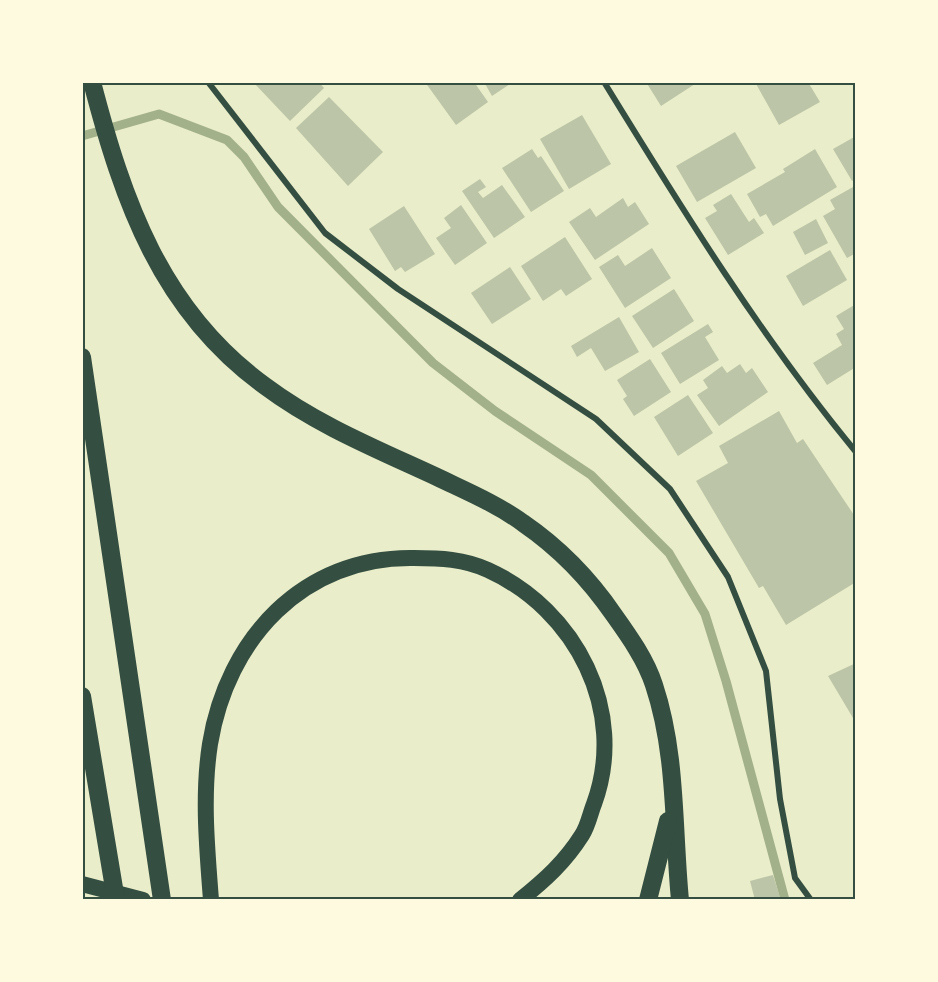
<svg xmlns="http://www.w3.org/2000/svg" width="938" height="982" font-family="'Noto Sans',sans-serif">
	<rect width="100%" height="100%" fill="#e9edc9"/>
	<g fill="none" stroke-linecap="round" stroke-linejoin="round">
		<polyline stroke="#a3b18a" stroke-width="9" points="82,136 159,114 227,140 244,157 278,207 433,363 495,411 591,475 669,553 705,614 726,681 785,900"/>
	</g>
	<g fill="#bcc5a7">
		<polygon points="253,82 319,82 324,88 290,121"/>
		<polygon points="425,82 474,82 488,102 456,125"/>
		<polygon points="484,82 513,82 492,96"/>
		<polygon points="646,82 698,82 661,106"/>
		<polygon points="755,82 808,82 820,102 779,125"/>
		<polygon points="329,97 383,152 348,186 296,128"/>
		<polygon points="582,115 611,164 569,189 540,139"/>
		<polygon points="735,132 756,168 697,202 676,166"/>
		<polygon points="856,136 856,179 852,181 833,149"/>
		<polygon points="532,149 538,158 541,156 564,191 531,212 502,168"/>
		<polygon points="815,149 837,187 773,226 766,214 760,217 747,194 785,172 783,169"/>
		<polygon points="480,179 486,187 478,192 483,198 502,185 525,217 494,238 462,191"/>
		<polygon points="853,187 856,192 856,253 847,258 823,216 835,209 830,200"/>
		<polygon points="731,194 749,222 754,218 764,233 728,255 705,218 717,211 713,205"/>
		<polygon points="623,198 628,207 635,202 649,224 595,260 569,222 590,208 596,217"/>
		<polygon points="461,205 487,243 455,265 436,238 451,228 444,218"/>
		<polygon points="404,206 435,254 405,272 401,267 395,271 369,229"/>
		<polygon points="816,219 828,243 805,255 793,232"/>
		<polygon points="565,237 592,279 566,296 561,289 543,301 521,266"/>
		<polygon points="652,248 671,278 625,308 599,267 618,255 625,266"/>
		<polygon points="830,250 847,280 803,306 786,276"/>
		<polygon points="510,267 531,299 492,324 471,293"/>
		<polygon points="674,289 694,321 653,348 632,316"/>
		<polygon points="856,304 856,367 827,385 813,363 842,345 836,334 844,329 836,316"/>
		<polygon points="619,317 639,352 605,371 591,348 577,357 571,346"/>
		<polygon points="708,324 713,332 705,337 719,360 680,384 661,353"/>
		<polygon points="650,359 671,392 634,416 623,399 627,396 617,380"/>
		<polygon points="740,364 746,373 752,368 768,392 719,426 697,395 708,388 703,380 722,366 727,373"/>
		<polygon points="688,395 713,433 678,456 654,417"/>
		<polygon points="779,411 797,443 803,439 856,518 856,582 786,625 763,586 759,588 696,481 728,463 719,446"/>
		<polygon points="856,663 856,723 828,676"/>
		<polygon points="773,875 781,900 755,900 750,881"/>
	</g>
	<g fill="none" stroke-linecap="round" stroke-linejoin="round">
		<g stroke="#344e41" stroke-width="6">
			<polyline points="208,82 325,233 398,289 596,419 670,489 728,577 766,671 780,799 795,878 811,900"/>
			<path d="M604 82C682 209 761 337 856 452"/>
		</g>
		<g stroke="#344e41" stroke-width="16">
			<polyline points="82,884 143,900"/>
			<path d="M211 900C207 848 202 795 210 744 227 639 303 556 414 558 440 558 464 559 488 570 576 610 628 711 594 804 590 814 588 826 582 835 565 862 545 880 520 900"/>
		</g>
		<g stroke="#344e41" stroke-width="18">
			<path d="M92 82C123 201 161 311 265 386 317 425 379 450 437 477 466 491 497 504 523 523 558 547 590 580 614 615 629 636 646 660 654 685 677 754 673 828 680 900"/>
			<polyline points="82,357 162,900"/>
			<polyline points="82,696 116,900"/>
			<polyline points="648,900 668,821"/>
		</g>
	</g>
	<rect width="938" height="982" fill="none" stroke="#fefae0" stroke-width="168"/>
	<rect x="84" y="84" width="770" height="814" fill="none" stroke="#344e41" stroke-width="2"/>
</svg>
